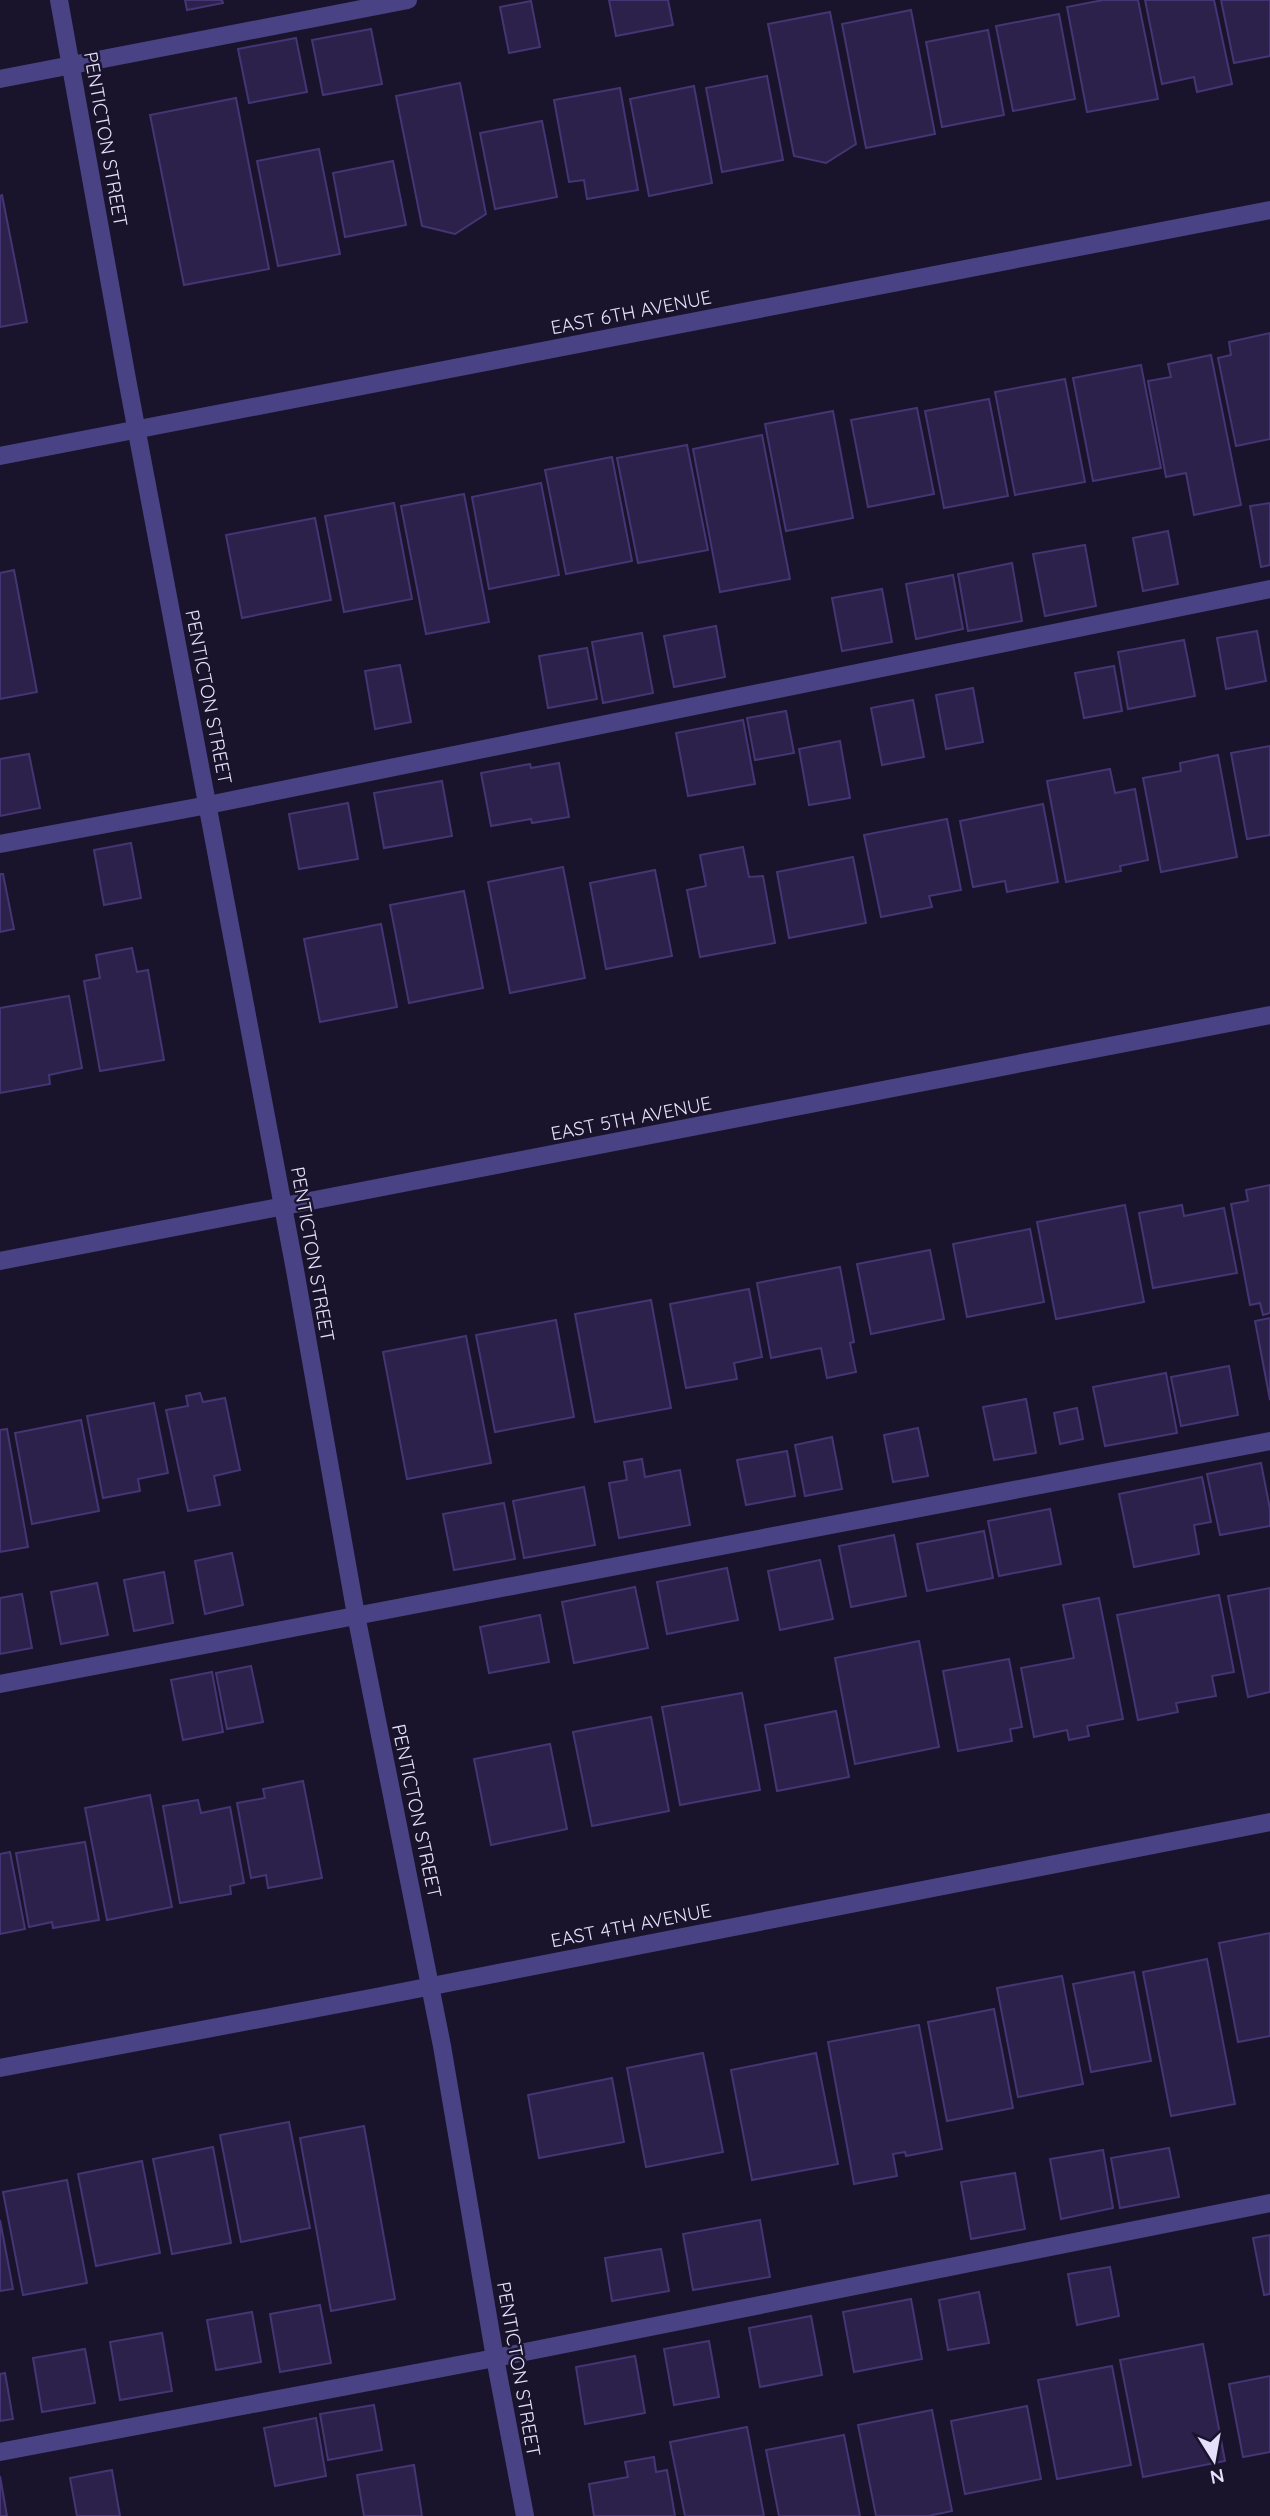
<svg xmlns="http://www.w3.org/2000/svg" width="1270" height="2516" font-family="Quicksand,sans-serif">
	<rect width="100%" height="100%" fill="#19142b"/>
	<g fill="#2c214a" stroke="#453574" stroke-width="2">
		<polygon points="185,0 222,0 223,3 187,10"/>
		<polygon points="609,0 668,0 673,25 616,36"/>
		<polygon points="1103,0 1138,0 1158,99 1087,112 1067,7"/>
		<polygon points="1145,0 1214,0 1232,84 1197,92 1194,77 1162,84"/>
		<polygon points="1221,0 1270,0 1270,56 1234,63"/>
		<polygon points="531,1 540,47 509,53 500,7"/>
		<polygon points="911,10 935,134 866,148 842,24"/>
		<polygon points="830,12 856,144 826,163 794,156 768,24"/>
		<polygon points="1059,14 1075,99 1013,111 996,26"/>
		<polygon points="371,29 382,84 323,95 312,40"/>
		<polygon points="988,30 1004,115 942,127 926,42"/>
		<polygon points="296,38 307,92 249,103 238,49"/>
		<polygon points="767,76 783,160 722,172 706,88"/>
		<polygon points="460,83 486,214 455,234 422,226 396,96"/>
		<polygon points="694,86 712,183 649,196 630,99"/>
		<polygon points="620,88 638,190 587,199 584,180 569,182 554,100"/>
		<polygon points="236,98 269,269 184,285 150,115"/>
		<polygon points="542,121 557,197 495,209 480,133"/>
		<polygon points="319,149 340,254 278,266 257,161"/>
		<polygon points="393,161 406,225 345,237 333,173"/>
		<polygon points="2,195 27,322 0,327 0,196"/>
		<polygon points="1270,333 1270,439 1236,446 1218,358 1231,355 1229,342"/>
		<polygon points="1211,355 1241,505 1194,515 1186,473 1166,477 1148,381 1171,377 1168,364"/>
		<polygon points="1141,365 1161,468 1093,481 1073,378"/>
		<polygon points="1065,379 1085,482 1015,495 995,392"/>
		<polygon points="989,399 1008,496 944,508 925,411"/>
		<polygon points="917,408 934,494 868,507 851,420"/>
		<polygon points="833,411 853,518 786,531 765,424"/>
		<polygon points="762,435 790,579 720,592 693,449"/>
		<polygon points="687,445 708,550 638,563 617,458"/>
		<polygon points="612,457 632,561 566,574 545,470"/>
		<polygon points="541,483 559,575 489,589 472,497"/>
		<polygon points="464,494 489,622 426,634 401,506"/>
		<polygon points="394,503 412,599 344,612 325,516"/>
		<polygon points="1270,503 1270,565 1261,567 1250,506"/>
		<polygon points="315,518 331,600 242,618 226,535"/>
		<polygon points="1168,531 1178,584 1143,591 1133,538"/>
		<polygon points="1085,545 1096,606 1045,616 1033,554"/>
		<polygon points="1012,563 1022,621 968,631 958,574"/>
		<polygon points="14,570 37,692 0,699 0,573"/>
		<polygon points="953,575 963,629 916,639 906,584"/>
		<polygon points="882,589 892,642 842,651 832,598"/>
		<polygon points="716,626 725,677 674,687 664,636"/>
		<polygon points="1257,631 1266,681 1226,689 1217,638"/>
		<polygon points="642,633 653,693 603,703 592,642"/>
		<polygon points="1184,640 1195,696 1128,709 1118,652"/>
		<polygon points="587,648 597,699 548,708 539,656"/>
		<polygon points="400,665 411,722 375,729 365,671"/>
		<polygon points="1114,666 1122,711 1084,718 1075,673"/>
		<polygon points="973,688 983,742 946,749 936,695"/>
		<polygon points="913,700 924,757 882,765 871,708"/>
		<polygon points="786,711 794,753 755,760 747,718"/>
		<polygon points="743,720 755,784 688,796 676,733"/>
		<polygon points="840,741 850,798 809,805 799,749"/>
		<polygon points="1270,746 1270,835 1247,839 1231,753"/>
		<polygon points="29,754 40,808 0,816 0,759"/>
		<polygon points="1218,755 1237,857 1161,872 1143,778 1181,771 1180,763"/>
		<polygon points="559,763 569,817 532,823 531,819 491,826 481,773 530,764 531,768"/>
		<polygon points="1110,769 1115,793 1135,789 1148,860 1120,866 1121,871 1066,882 1047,781"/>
		<polygon points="442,781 452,836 384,848 374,793"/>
		<polygon points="348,803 358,859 299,869 289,814"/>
		<polygon points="1043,804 1058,882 1007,892 1005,881 973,887 960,821"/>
		<polygon points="947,819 961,890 929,896 932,907 881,917 864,835"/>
		<polygon points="131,843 141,898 104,905 94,850"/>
		<polygon points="743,847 749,877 763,876 775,943 700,957 687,890 706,886 700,855"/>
		<polygon points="853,857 866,923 789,938 777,872"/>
		<polygon points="563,867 585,978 510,993 488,882"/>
		<polygon points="655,870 672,956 606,969 590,883"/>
		<polygon points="0,874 3,874 14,929 0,932"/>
		<polygon points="464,891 483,988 409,1003 390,905"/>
		<polygon points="381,924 397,1007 320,1022 304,939"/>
		<polygon points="132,948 137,972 148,970 164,1060 100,1071 84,981 100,978 96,955"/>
		<polygon points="69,996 82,1068 49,1075 50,1084 0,1093 0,1008"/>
		<polygon points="1270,1185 1270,1313 1263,1315 1260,1303 1250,1305 1231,1204 1248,1201 1246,1190"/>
		<polygon points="1125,1205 1144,1302 1056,1319 1037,1222"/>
		<polygon points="1182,1205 1184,1216 1224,1208 1237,1273 1153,1288 1139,1213"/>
		<polygon points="1030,1229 1044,1302 967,1317 953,1244"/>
		<polygon points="930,1250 944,1319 871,1334 857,1264"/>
		<polygon points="840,1267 854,1342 850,1343 856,1372 827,1378 821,1348 771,1358 757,1283"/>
		<polygon points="749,1289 762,1357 734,1363 737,1379 686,1388 670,1304"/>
		<polygon points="651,1300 671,1408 595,1422 575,1314"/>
		<polygon points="1270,1318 1270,1400 1255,1321"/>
		<polygon points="556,1320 574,1417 495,1432 476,1335"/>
		<polygon points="466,1336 491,1463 407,1479 383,1352"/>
		<polygon points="1229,1366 1238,1415 1181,1426 1171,1377"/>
		<polygon points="1166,1373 1177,1433 1105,1446 1093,1387"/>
		<polygon points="200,1393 203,1402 225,1398 240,1470 214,1476 220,1505 188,1511 166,1410 188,1406 186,1396"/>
		<polygon points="1026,1399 1036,1453 994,1460 983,1407"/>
		<polygon points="154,1403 168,1473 138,1479 140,1491 103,1498 87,1416"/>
		<polygon points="1077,1408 1083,1439 1060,1444 1054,1413"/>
		<polygon points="81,1420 99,1511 32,1524 15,1433"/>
		<polygon points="918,1428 928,1476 893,1482 884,1435"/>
		<polygon points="7,1429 28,1547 0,1552 0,1430"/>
		<polygon points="832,1437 842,1489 805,1496 795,1445"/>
		<polygon points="787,1451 795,1496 746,1505 737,1460"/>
		<polygon points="642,1459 645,1477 680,1470 690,1525 619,1538 609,1483 627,1480 624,1462"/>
		<polygon points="1261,1463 1270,1509 1270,1526 1220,1535 1207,1474"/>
		<polygon points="1202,1477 1211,1522 1194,1525 1199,1554 1134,1567 1119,1494"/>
		<polygon points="584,1487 595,1545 524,1558 513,1501"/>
		<polygon points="504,1503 515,1559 454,1570 443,1514"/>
		<polygon points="1050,1509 1061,1564 999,1576 988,1521"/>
		<polygon points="984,1531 993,1578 927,1591 917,1544"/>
		<polygon points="894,1535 906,1596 851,1607 839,1546"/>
		<polygon points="232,1553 243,1605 205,1614 195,1561"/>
		<polygon points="820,1560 833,1619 780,1630 768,1571"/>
		<polygon points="727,1568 738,1620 667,1634 657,1582"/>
		<polygon points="164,1572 173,1623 134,1631 124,1580"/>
		<polygon points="97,1583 108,1635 61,1644 51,1592"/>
		<polygon points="635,1587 648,1648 574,1663 562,1602"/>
		<polygon points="1270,1588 1270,1692 1248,1697 1228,1596"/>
		<polygon points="22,1594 32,1648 0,1654 0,1598"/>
		<polygon points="1219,1595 1234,1672 1212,1676 1216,1696 1176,1703 1178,1712 1138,1720 1117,1615"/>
		<polygon points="1099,1598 1123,1719 1087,1726 1089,1736 1069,1740 1067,1730 1034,1737 1021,1668 1074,1658 1063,1605"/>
		<polygon points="540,1615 549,1662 489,1673 480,1627"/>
		<polygon points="919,1641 939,1747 855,1764 835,1658"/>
		<polygon points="1009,1659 1022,1727 1010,1729 1012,1741 958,1751 943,1671"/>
		<polygon points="251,1666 263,1722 227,1729 216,1673"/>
		<polygon points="212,1672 223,1732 183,1740 171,1680"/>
		<polygon points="742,1693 760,1790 680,1805 662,1707"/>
		<polygon points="836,1711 849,1777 777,1791 765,1725"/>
		<polygon points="651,1717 669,1811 592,1826 573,1732"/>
		<polygon points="550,1744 567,1829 491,1845 474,1759"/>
		<polygon points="303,1781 322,1878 268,1888 266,1875 251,1878 237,1803 265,1798 263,1789"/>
		<polygon points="150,1795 172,1907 107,1920 85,1808"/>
		<polygon points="198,1800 201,1813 230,1807 244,1883 230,1886 231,1894 180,1903 163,1806"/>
		<polygon points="85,1842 99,1920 53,1928 52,1922 29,1927 16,1853"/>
		<polygon points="10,1852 25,1929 0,1934 0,1854"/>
		<polygon points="1270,1933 1270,2036 1238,2042 1219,1943"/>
		<polygon points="1207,1959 1235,2104 1171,2116 1143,1972"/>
		<polygon points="1134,1972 1151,2061 1091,2072 1073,1984"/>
		<polygon points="1062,1976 1083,2084 1018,2097 997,1988"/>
		<polygon points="994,2009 1013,2108 947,2121 928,2022"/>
		<polygon points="919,2025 942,2149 906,2156 905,2152 893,2154 897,2176 854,2184 828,2042"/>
		<polygon points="703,2053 723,2152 646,2167 627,2068"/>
		<polygon points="816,2053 838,2164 752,2180 731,2070"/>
		<polygon points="612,2078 624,2142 539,2158 528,2095"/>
		<polygon points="289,2122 310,2228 241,2242 220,2135"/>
		<polygon points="364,2126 395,2299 331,2311 300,2138"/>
		<polygon points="213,2147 231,2243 172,2254 153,2159"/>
		<polygon points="1169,2148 1179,2197 1120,2208 1111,2158"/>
		<polygon points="1103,2150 1113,2208 1061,2219 1050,2159"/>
		<polygon points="142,2161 160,2253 96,2266 78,2174"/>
		<polygon points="1015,2173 1025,2229 971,2239 961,2182"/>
		<polygon points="67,2180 87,2283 23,2295 3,2192"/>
		<polygon points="0,2220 13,2289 0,2291"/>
		<polygon points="760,2220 770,2277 693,2290 683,2234"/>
		<polygon points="1270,2235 1270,2294 1264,2295 1253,2238"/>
		<polygon points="661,2249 669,2291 612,2301 605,2258"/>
		<polygon points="1110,2267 1119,2316 1077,2325 1068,2274"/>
		<polygon points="979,2292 989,2343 948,2350 939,2300"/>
		<polygon points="911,2299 922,2359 854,2372 843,2312"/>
		<polygon points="320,2305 331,2363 280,2372 270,2314"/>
		<polygon points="252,2312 261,2362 216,2370 207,2320"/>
		<polygon points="811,2316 822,2375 760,2387 749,2328"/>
		<polygon points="162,2333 172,2391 120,2400 110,2342"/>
		<polygon points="709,2341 719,2397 674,2405 664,2349"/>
		<polygon points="1203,2344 1225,2461 1143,2477 1120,2360"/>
		<polygon points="85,2349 95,2403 42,2412 33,2358"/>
		<polygon points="635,2356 645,2413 585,2424 576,2367"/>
		<polygon points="1112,2366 1131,2465 1057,2479 1038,2380"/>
		<polygon points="5,2373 13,2419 0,2421 0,2374"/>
		<polygon points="1270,2376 1270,2452 1243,2457 1229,2384"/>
		<polygon points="374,2405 382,2450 328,2460 320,2414"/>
		<polygon points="1027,2406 1041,2479 965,2494 951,2421"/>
		<polygon points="932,2410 952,2511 928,2516 876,2516 858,2425"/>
		<polygon points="316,2418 326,2476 275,2486 264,2428"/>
		<polygon points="747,2427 764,2516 685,2516 670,2442"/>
		<polygon points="844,2435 860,2516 779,2516 766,2450"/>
		<polygon points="654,2457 656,2472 667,2470 675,2516 594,2516 589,2484 628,2477 625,2462"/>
		<polygon points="414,2465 422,2516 364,2516 357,2475"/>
		<polygon points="112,2470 120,2516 77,2516 70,2478"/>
		<polygon points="0,2476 7,2516 0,2516"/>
	</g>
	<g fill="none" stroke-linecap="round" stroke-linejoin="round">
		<g stroke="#494386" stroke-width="18">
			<polyline points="59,0 127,379 295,1270 356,1615 442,2046 495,2358 525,2516"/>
			<polyline points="0,79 408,0"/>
			<polyline points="0,456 1270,210"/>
			<polyline points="0,844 208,805 1270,589"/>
			<polyline points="0,1261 1270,1015"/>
			<polyline points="0,1684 1270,1441"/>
			<polyline points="0,2068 376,1997 1270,1822"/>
			<polyline points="0,2452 495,2358 1270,2203"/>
		</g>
	</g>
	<g text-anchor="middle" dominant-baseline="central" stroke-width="5" stroke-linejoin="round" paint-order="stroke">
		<g font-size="19" fill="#e5e0fc" stroke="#19142b">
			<text transform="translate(106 139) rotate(80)">PENTICTON STREET</text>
			<text transform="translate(631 312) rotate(-11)">EAST 6TH AVENUE</text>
			<text transform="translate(209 697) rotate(79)">PENTICTON STREET</text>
			<text transform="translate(631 1118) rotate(-11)">EAST 5TH AVENUE</text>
			<text transform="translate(313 1254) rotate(80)">PENTICTON STREET</text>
			<text transform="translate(417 1811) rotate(78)">PENTICTON STREET</text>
			<text transform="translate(631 1925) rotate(-11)">EAST 4TH AVENUE</text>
			<text transform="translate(519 2369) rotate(80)">PENTICTON STREET</text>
		</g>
	</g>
	<g transform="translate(1214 2460) rotate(169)" stroke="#19142b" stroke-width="5" paint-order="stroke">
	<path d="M0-5L12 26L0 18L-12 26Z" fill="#e5e0fc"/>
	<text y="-10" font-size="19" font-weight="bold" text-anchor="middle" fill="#e5e0fc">N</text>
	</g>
</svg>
